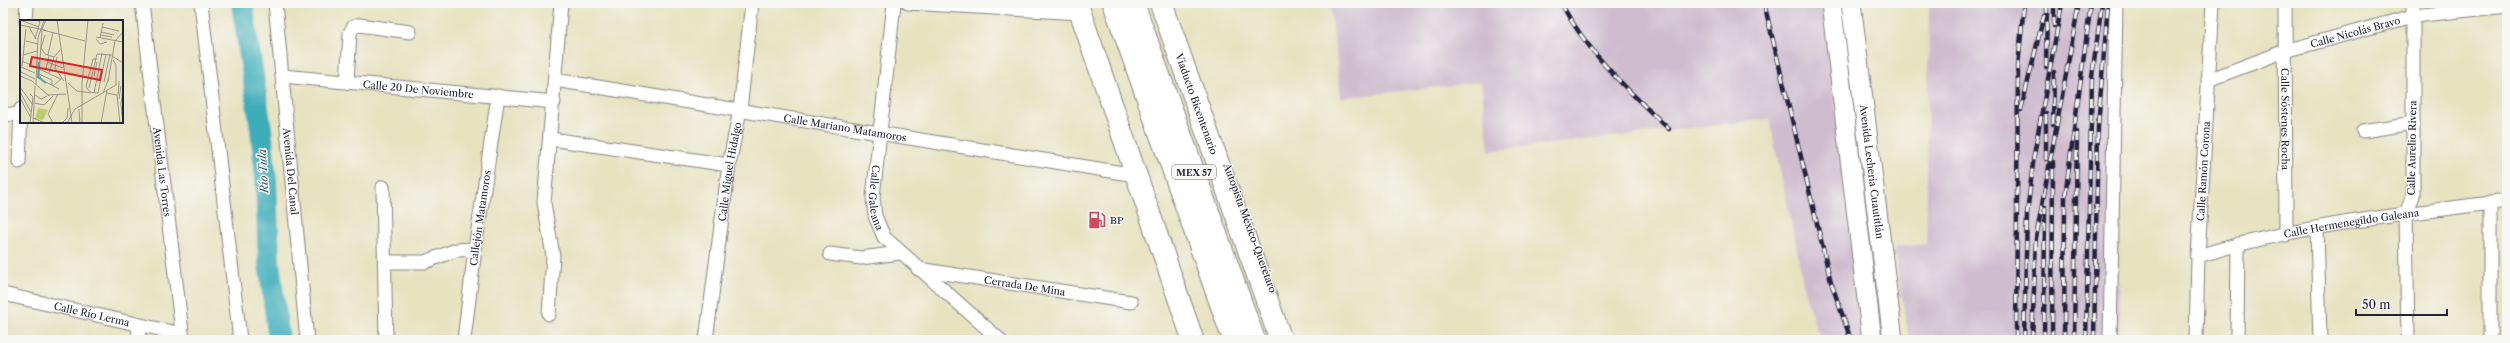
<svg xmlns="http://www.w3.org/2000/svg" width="2510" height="343" font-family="'Libre Caslon Text',serif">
	<rect width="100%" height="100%" fill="#f6f6f2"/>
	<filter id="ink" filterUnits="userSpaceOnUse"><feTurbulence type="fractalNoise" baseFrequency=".025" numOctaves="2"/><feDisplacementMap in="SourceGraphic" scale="8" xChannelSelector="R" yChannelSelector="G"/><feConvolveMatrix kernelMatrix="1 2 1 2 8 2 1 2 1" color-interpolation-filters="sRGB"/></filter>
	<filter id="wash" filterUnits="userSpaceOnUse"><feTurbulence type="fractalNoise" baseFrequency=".012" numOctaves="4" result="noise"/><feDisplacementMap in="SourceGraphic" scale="16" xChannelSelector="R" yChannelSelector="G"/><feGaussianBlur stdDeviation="0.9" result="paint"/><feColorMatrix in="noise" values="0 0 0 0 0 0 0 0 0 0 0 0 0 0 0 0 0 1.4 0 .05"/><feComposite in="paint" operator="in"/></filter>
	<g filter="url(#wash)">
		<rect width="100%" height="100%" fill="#e7e2c0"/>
		<g fill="#cfbdcf">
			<polygon points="1330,3 1823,3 1863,340 1822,340 1816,328 1804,291 1796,244 1769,119 1489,151 1481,82 1341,98"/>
			<polygon points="1929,3 2117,3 2119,340 1909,340 1894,247 1926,244"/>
		</g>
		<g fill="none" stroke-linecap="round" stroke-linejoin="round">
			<polyline stroke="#3eadba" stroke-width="22" points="242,3 261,129 266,181 269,262 279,340"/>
		</g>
	</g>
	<g filter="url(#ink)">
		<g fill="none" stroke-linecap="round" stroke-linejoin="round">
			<g stroke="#84827e" stroke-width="15">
				<g id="minor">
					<path id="s1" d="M142 3 183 340"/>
					<polyline points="201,3 240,340"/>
					<path id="s2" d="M275 3 307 340"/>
					<path id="s3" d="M894 3 873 197 875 216 884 237 1000 340"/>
					<polyline points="908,3 1080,13"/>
					<path id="s4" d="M2285 3 2286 235"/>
					<polyline points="26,21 27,3"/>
					<path id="s5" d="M283 76 554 102"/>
					<path id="s6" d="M555 80 1135 175"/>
					<path id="s7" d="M2208 80 2285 51 2413 16 2507 6"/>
					<polyline points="347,82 350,33 353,27 359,25 410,32"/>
					<polyline points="3,114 21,115"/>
					<polyline points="2363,131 2413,123"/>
					<polyline points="551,139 729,165"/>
					<polyline points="19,162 21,109"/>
					<polyline points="383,187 386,340"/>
					<polyline points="2317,228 2320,340"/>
					<polyline points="830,254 861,258 900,253"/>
					<path id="s8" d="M2198 256C2298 225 2404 214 2507 201"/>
					<polyline points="385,262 425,262 456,250 475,249"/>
					<path id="s9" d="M918 269 1131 302"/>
					<path id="s10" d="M3 294 181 334"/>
					<polyline points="549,314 553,256 544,203 561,3"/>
					<polyline points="138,325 139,340"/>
					<path id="s11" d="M464 340 475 249 498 96"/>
					<path id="s12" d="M706 340 729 165 740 110 752 3"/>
					<polyline points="2110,340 2116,3"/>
					<path id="s13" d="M2196 340 2198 256 2213 3"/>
					<polyline points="2237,340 2238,244"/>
					<polyline points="2408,340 2406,213 2413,196 2413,3"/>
					<polyline points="2490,340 2490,203"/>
				</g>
			</g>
			<g stroke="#84827e" stroke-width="21">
				<g id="secondary">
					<polyline points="1831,3 1872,340"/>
					<path id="s14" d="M1851 3 1893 340"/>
				</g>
			</g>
			<g stroke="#84827e" stroke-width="23">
				<polyline id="primary" points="1077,3 1193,340"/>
			</g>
			<g stroke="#84827e" stroke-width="24">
				<g id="trunk">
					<polyline points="1114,3 1234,340"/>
					<polyline points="1133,3 1254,340"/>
				</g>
			</g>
			<g stroke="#84827e" stroke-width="24">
				<g id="motorway">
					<path id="s15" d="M1161 3 1281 340"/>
				</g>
			</g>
			<use href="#minor" stroke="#fff" stroke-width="13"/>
			<use href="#secondary" stroke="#fff" stroke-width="19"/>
			<use href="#primary" stroke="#fff" stroke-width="21"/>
			<use href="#trunk" stroke="#fff" stroke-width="22"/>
			<use href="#motorway" stroke="#fff" stroke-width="22"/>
			<g stroke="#22223b" stroke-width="4.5">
				<g id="rail">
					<path d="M1561 3C1587 52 1628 91 1669 129"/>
					<polyline points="1764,3 1831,282 1851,340"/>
					<polyline points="2054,26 2054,3"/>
					<polyline points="2046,67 2047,3"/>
					<polyline points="2021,110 2044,15"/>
					<polyline points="2053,124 2054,72"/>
					<polyline points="2046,159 2046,113"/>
					<polyline points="2016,340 2018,67 2024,3"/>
					<polyline points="2024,340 2027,214 2034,155 2062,3"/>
					<polyline points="2032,340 2036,238 2079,3"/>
					<polyline points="2044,340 2045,207"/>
					<polyline points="2052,340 2053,162"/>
					<polyline points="2064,340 2065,197 2091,3"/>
					<polyline points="2074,340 2077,132"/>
					<polyline points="2086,340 2092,77 2102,3"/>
					<polyline points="2094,340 2098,126 2108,3"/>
				</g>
			</g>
			<use href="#rail" stroke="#f6f6f2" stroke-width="3" stroke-dasharray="9" stroke-linecap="butt"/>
		</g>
	</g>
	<defs>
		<g id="fuel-bare" transform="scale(1.38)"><path d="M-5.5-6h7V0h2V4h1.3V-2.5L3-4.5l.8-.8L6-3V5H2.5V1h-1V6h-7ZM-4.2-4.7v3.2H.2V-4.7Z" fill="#d1495b" stroke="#f6f6f2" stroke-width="2.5" paint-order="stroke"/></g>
	</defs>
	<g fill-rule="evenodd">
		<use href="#fuel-bare" x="1097" y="220"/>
	</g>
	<g text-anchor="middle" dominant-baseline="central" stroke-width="3" stroke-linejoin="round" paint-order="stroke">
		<rect fill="#f6f6f2" stroke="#626272" stroke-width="1" x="1172" y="165" width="44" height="14" rx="3"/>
		<g font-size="9" font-weight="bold" fill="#22223b">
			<text x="1194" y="172">MEX 57</text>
		</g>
		<g font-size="10" fill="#22223b" stroke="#f6f6f2">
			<text stroke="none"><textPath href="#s7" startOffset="155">Calle Nicolás Bravo</textPath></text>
			<text stroke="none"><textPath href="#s5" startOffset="136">Calle 20 De Noviembre</textPath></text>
			<text stroke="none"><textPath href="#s15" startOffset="107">Viaducto Bicentenario</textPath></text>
			<text stroke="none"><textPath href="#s4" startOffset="116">Calle Sóstenes Rocha</textPath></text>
			<text stroke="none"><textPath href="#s6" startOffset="294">Calle Mariano Matamoros</textPath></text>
			<text transform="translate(2412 148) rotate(-89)">Calle Aurelio Rivera</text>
			<text stroke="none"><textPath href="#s2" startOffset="169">Avenida Del Canal</textPath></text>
			<text stroke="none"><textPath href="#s13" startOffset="169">Calle Ramón Corona</textPath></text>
			<text stroke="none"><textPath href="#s1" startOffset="170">Avenida Las Torres</textPath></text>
			<text stroke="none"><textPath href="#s12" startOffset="170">Calle Miguel Hidalgo</textPath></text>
			<text stroke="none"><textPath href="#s14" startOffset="170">Avenida Lecheria Cuautitlán</textPath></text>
			<text stroke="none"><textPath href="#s3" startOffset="196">Calle Galeana</textPath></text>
			<text stroke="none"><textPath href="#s11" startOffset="123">Callejón Matamoros</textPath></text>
			<text stroke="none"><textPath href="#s8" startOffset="157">Calle Hermenegildo Galeana</textPath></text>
			<text transform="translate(1250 228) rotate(70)">Autopista México-Querétaro</text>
			<text stroke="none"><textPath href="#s9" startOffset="108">Cerrada De Mina</textPath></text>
			<text stroke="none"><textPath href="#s10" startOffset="91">Calle Río Lerma</textPath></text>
		</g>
		<g font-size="10" fill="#22223b" stroke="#f6f6f2" text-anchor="start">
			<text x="1110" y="220">BP</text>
		</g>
		<g font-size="11" font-style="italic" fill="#2d5a6e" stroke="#f6f6f2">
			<text transform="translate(263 171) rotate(-93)">Río Tula</text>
		</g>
	</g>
	<g transform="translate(20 20)">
		<rect width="103" height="103" fill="#e7e2c0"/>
		<path d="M18 88 28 90 23 100 15 99Z" fill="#bccb6e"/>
		<path fill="none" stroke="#3eadba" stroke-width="2" d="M19 42 18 57 26 63"/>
		<path fill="none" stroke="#98958b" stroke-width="1" d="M0 0 19 7M26 0 22 9 19 55 22 60 39 69M37 0 52 103M0 5 25 10M9 7 16 19M82 7 99 11M23 10 65 21M81 12 94 15M25 15 21 28 25 34 34 37M80 15 92 17M76 17 103 22M80 18 83 3M15 19 20 2 17 0M76 19 80 24 87 22M6 21 18 24M3 35 17 31M28 35 33 12M92 36 103 43M37 37 35 48 44 61M28 39 42 43M77 39H73L66 67 70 72 78 73 86 34M2 41 15 47M27 42 43 48M2 46 6 9M1 47 15 53M19 49 41 59M26 49 29 36M1 52 15 59M29 53 34 37 40 30M19 54 32 60V65M0 56 12 61 29 76M74 56 77 42M88 61 95 21 103 12M84 62 90 34M48 63 57 71 71 73M16 64 18 18 24 0M33 66 42 58M0 67 13 85M69 68 77 34 92 35M0 72 11 92M74 73 82 33M83 73 89 58M87 73 97 75 100 103M10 74 13 77 10 103M15 75 21 79 27 76M28 75 46 74M98 75 99 61M0 78 11 98M99 79 101 66M14 83 24 85 33 76M101 84 103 103M101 84 103 69M59 89 60 103M13 98 25 103M13 103 15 66M33 103 28 94 38 74M42 103 47 98 48 88M47 103 55 89 96 65V45L93 40M62 103V63L68 0M81 103 87 70"/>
		<path fill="#d62828" fill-opacity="0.15" stroke="#d62828" stroke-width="2" d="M12 37 82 50 80 60 10 46Z"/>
		<rect width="103" height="103" fill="none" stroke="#22223b" stroke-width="2"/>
	</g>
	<rect width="2510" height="343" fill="none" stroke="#f6f6f2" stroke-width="16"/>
	<path d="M2356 309v6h91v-6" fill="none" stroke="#22223b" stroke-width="2"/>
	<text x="2362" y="309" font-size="12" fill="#22223b" stroke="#f6f6f2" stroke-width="3" paint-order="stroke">50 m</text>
</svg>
